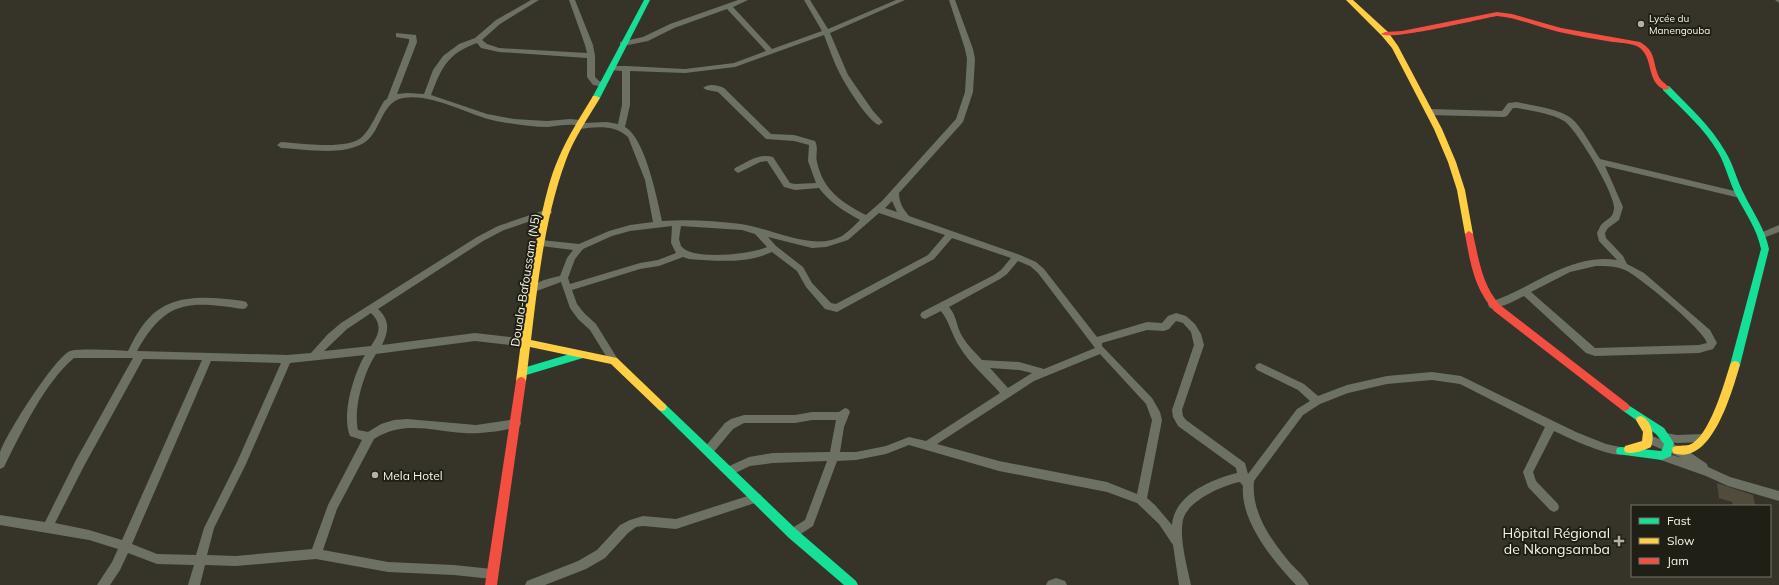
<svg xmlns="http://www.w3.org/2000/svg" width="1779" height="585" font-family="Mulish,sans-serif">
	<rect width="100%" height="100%" fill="#363429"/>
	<polygon fill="#514b3c" points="1717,483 1753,495 1755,506 1737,506 1733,505 1732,502 1719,498"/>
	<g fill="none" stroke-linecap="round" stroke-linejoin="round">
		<g fill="#6c7164" fill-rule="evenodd">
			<path d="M531 0H539L500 24 482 40 487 44 499 48 587 53 585 45 569 0H575L593 45 595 56V77L599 81 606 83V87L593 85 587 77V58L499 52 481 48 477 43C447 54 442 67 431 95L487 114 514 119 547 121 570 119 580 120 584 123 607 122 618 124 622 105V71L609 70V66H626L685 69 734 63 766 51 727 9 674 28 648 41 623 46H620V42L643 37 670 24 738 0H748L733 7 772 49 822 31 804 0H810L828 29 896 0H905L830 33 848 75 873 111 883 122 879 125C868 121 847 87 841 76 834 63 829 48 824 35L735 67 685 73 630 71V105L625 127C645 138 657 198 662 221 687 219 715 221 741 224 771 228 812 252 842 236 848 232 855 225 860 220 844 211 830 203 819 188L795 190 784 187 767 161 760 162 738 173 734 170 735 168C748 162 758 153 773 157L790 183 795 184 816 183 808 161 809 145 794 141 766 139 718 92 707 90 703 88C708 83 718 85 724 88L771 134 794 135 815 141C819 149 815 155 817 162 823 190 842 203 866 215L882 201 956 119 965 92 967 59 965 49 949 0H955L973 49 975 59 973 92 963 122 899 193C899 202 903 209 909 216L1020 255 1036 262 1044 269 1097 337 1147 322 1162 323 1168 316 1176 313 1186 316 1195 324 1201 334 1204 345 1182 410 1183 416 1186 420 1245 463 1248 474 1297 409 1310 401 1298 390 1257 370 1255 367 1257 364 1260 363 1304 384 1318 396 1347 385 1387 376 1432 372 1461 376 1576 432 1606 444 1625 448 1626 451 1625 454C1612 459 1567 437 1554 431L1533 472 1536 481 1558 504 1559 507 1558 510 1554 512 1550 510 1528 487 1523 472 1545 427 1460 384 1432 380 1387 384 1348 393 1320 404 1303 415 1254 481C1251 513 1271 540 1291 564 1297 570 1305 577 1309 585H1296C1273 561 1240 521 1243 486L1240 482C1223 485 1187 501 1183 520 1179 538 1187 566 1191 585H1179L1173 545 1159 524 1137 503 1107 492 999 471 909 445 886 454 856 460 837 461 813 526 793 539 789 538 788 534 789 530 805 520 827 461 773 463 750 466 729 476 725 474 724 471 725 468 749 457 773 453 830 452 836 420H812L795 423H744L733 429 712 454 708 455 704 454 703 451 704 448 725 423 731 419 744 415H795L812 412H839L845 408 848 409 850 412 844 427 840 452H856L886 446 909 437 926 441 1000 393C987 378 969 363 959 346 952 335 949 321 941 311L925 319 922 318 920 315 922 312 994 275 1001 270 1011 258 952 238 934 259 837 312 825 309 806 287 797 271 772 252C746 264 717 261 689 259L683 257 659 266 640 269 572 290 577 304 584 313 596 324 617 358 619 361 617 364 614 365 611 364 590 330 578 319 570 308 561 282 534 292 531 291 530 289C535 281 551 278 560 276L567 258 573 250 541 246 537 243 538 241 541 240 579 244 609 231 630 225 653 222 645 180 628 137C614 124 596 127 579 129L576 128 575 125C566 124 557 126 548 127 531 127 513 124 496 121 467 115 433 93 403 98 380 102 381 135 362 144 339 156 306 149 281 148L277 145 281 142C300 143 349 151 363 136 371 128 378 111 384 101L387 99 409 42V39L396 37V33L416 35 417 42 397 94 407 93 424 94 433 70 443 56 459 44 475 38 496 20ZM892 201 897 212 885 208ZM879 213 945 235 928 255 836 304 831 303 812 283 803 267 776 246 768 237 812 248 826 247 848 240ZM672 226 671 243 676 253 658 260 640 263 570 284 568 278 575 259 583 249 612 236 630 231ZM681 226 742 230 755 234 767 247C751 254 692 261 681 246L679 239ZM1018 261 1030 266 1038 273 1095 348 1044 369 1019 362 982 360C974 351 964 342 959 330 956 321 955 314 949 307L1000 279 1007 274ZM1176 321 1183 323 1191 332 1194 345 1172 410 1173 417 1178 426 1236 468 1237 473C1212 479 1174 495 1172 525L1155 505 1147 498 1162 420 1160 412 1152 398 1102 346V343L1147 330 1164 331 1169 329ZM1100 354 1146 404 1152 420 1137 494 1107 482 999 461 937 444 1034 381ZM990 368 1019 370 1032 373 1008 388Z"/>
			<polygon points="1775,0 1779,0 1779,3"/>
			<path d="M1517 102C1534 106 1557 108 1571 118 1582 127 1592 147 1600 159L1743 193 1744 195 1740 198 1605 166 1623 207 1619 220 1608 228 1605 233 1606 238 1623 256 1627 264 1644 273 1710 330 1717 343 1713 349 1699 353 1595 356 1586 353 1524 296C1516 300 1498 310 1490 308L1488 305 1490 302C1532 289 1569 253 1617 260L1599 241 1597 233C1599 230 1600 225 1603 223 1609 218 1613 217 1614 209 1617 197 1576 128 1564 121 1550 113 1532 111 1517 108H1513L1507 116 1504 117 1429 115 1425 112 1429 109 1502 111 1508 103ZM1596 266C1606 266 1616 266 1625 270 1640 277 1704 330 1707 343L1699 345 1595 348 1531 292 1570 272Z"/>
			<path d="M548 209 551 210 552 212 551 214 504 230 483 241 378 309C390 320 389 331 382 345L475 333 527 339 530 340 532 343 530 346 527 347 475 341 376 354C364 372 353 408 358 430L368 432 381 424 394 420 407 419 476 425 516 419 520 420 521 423 520 426C504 431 480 434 464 433 431 431 404 420 374 439L337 509 323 550 388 562 454 565 492 569 496 570 498 574 496 578 492 579 454 575 388 572 316 559 236 566 205 565 200 585H188L194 565 157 564 128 553 120 570 110 585H97L112 562 118 549 89 540 0 525V515L45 522 76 460 133 358H74C45 382 21 433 4 467L0 469C0 464 0 458 0 453 4 437 55 357 70 351 78 348 117 350 128 351 134 339 140 327 150 317 174 292 211 297 243 301L246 302 248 305 246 308 243 309C189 301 166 299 137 351L287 355 311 353 328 334 341 323 477 237 498 226ZM371 313C383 325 379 334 371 346L324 351 347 329ZM365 355C354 373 341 415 350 436L362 440 328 505 312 549 236 556 207 555 214 528 246 464 290 363ZM143 359 202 360 122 540 89 530 55 523 84 466ZM211 361 281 363 237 462 204 528 196 555 157 554 132 544Z"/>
			<polygon points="1779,225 1779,232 1763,238 1760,237 1759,235 1760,233"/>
			<polygon points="1666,433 1677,435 1703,434 1707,435 1708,438 1707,441 1703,442 1677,443 1666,441 1685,449 1707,464 1708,467 1730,477 1779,491 1779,501 1728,486 1706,476 1658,459 1657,456 1658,453 1662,452 1682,458 1645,442 1644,439 1645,436 1649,435 1662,440 1661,437 1662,434"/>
			<polygon points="757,493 761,495 762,498 761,501 676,529 643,526 636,527 628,533 605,558 586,569 545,585 525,585 527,581 578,561 597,550 620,525 630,520 643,516 676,519"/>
			<polygon points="1056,578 1065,581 1067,585 1046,585 1048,581"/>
		</g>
		<g fill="#16e098" fill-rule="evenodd">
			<polygon points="644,0 650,0 600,98 596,100 593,100 592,98"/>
			<path d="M1663 86H1669C1689 107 1711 126 1725 151 1734 165 1737 182 1745 196 1754 214 1765 229 1769 249L1740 365 1738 368 1735 369 1732 368 1730 365 1761 249C1757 229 1746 214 1737 197 1729 182 1726 166 1718 152 1704 128 1682 109 1663 90Z"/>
			<polygon points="580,351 583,352 585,355 583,358 523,376 520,375 518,372 520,369 523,368"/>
			<polygon points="662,403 665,404 797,530 856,581 858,585 844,585 789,538 659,410 657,407 659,404"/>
			<polygon points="1625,403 1664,428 1674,443 1671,456 1662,460 1617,454 1616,451 1617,448 1621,447 1661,451 1662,450 1664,444 1656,434 1622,410 1620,407 1622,404"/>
		</g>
		<g fill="#ffcf43" fill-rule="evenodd">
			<polygon points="1346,0 1353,0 1388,32 1398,46 1442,129 1456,162 1465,190 1473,234 1472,236 1466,236 1465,234 1457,190 1448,162 1434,129 1392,48 1382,36"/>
			<path d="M593 96H596L600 98C588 118 574 138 566 160 545 217 538 280 531 340L617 358 665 404 667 407 665 410 662 411 659 410 611 364 530 347 526 381 524 384 521 385 518 384 516 381C523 330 528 278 539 227 544 204 549 179 559 157 568 136 581 116 593 96Z"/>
			<path d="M1735 361 1738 362 1740 365C1732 391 1712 467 1673 453L1672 450 1673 447C1678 445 1684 446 1689 445 1709 438 1724 384 1730 365L1732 362Z"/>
			<path d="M1641 416C1652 420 1655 437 1651 447 1644 450 1633 455 1625 452L1624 449 1625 446 1642 441 1643 432 1636 420 1637 417Z"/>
		</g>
		<g fill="#f24e42" fill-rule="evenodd">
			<path d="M1497 12 1512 14 1561 28 1640 42C1657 52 1652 62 1659 77 1661 81 1666 84 1670 88L1666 90C1646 84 1654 59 1640 48 1633 43 1621 43 1613 42 1595 39 1577 36 1559 32 1538 27 1519 18 1497 16 1480 19 1390 41 1381 34L1385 32 1402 31Z"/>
			<path d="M1469 231 1473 234C1479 260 1482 285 1500 305L1628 404 1630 407 1628 410 1625 411 1622 410 1494 311C1474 288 1470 262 1465 234Z"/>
			<polygon points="521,377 524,378 526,381 497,585 485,585 516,381 518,378"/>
		</g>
	</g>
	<g fill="#b3b1a5" stroke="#201f16" stroke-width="1.5">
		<circle cx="1641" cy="24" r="4"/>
		<circle cx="375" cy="475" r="4"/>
		<path d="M1617 535h4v4h4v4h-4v4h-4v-4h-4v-4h4z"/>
	</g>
	<g text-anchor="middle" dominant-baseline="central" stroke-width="4" stroke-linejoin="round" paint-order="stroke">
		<g font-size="10" fill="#f6f5e8" stroke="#201f16" text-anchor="start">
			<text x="1649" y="18">Lycée du<tspan x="1649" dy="12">Manengouba</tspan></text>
		</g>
		<g font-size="12" fill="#f6f5e8" stroke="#201f16">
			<text transform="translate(525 280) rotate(-81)">Douala-Bafoussam (N5)</text>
		</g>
		<g font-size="12" fill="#f6f5e8" stroke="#201f16" text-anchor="start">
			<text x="383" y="475">Mela Hotel</text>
		</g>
		<g font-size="14" fill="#f6f5e8" stroke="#201f16" text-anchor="end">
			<text x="1610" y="533">Hôpital Régional<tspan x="1610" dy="16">de Nkongsamba</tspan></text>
		</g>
	</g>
	<rect x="1631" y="505" width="140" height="72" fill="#201f16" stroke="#76756a"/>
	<rect x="1639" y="518" width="20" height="6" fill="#16e098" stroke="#76756a"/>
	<text x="1667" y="525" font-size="12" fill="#f6f5e8">Fast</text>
	<rect x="1639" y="538" width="20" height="6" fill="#ffcf43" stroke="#76756a"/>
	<text x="1667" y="545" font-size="12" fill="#f6f5e8">Slow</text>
	<rect x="1639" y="558" width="20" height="6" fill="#f24e42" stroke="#76756a"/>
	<text x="1667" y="565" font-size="12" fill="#f6f5e8">Jam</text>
</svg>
